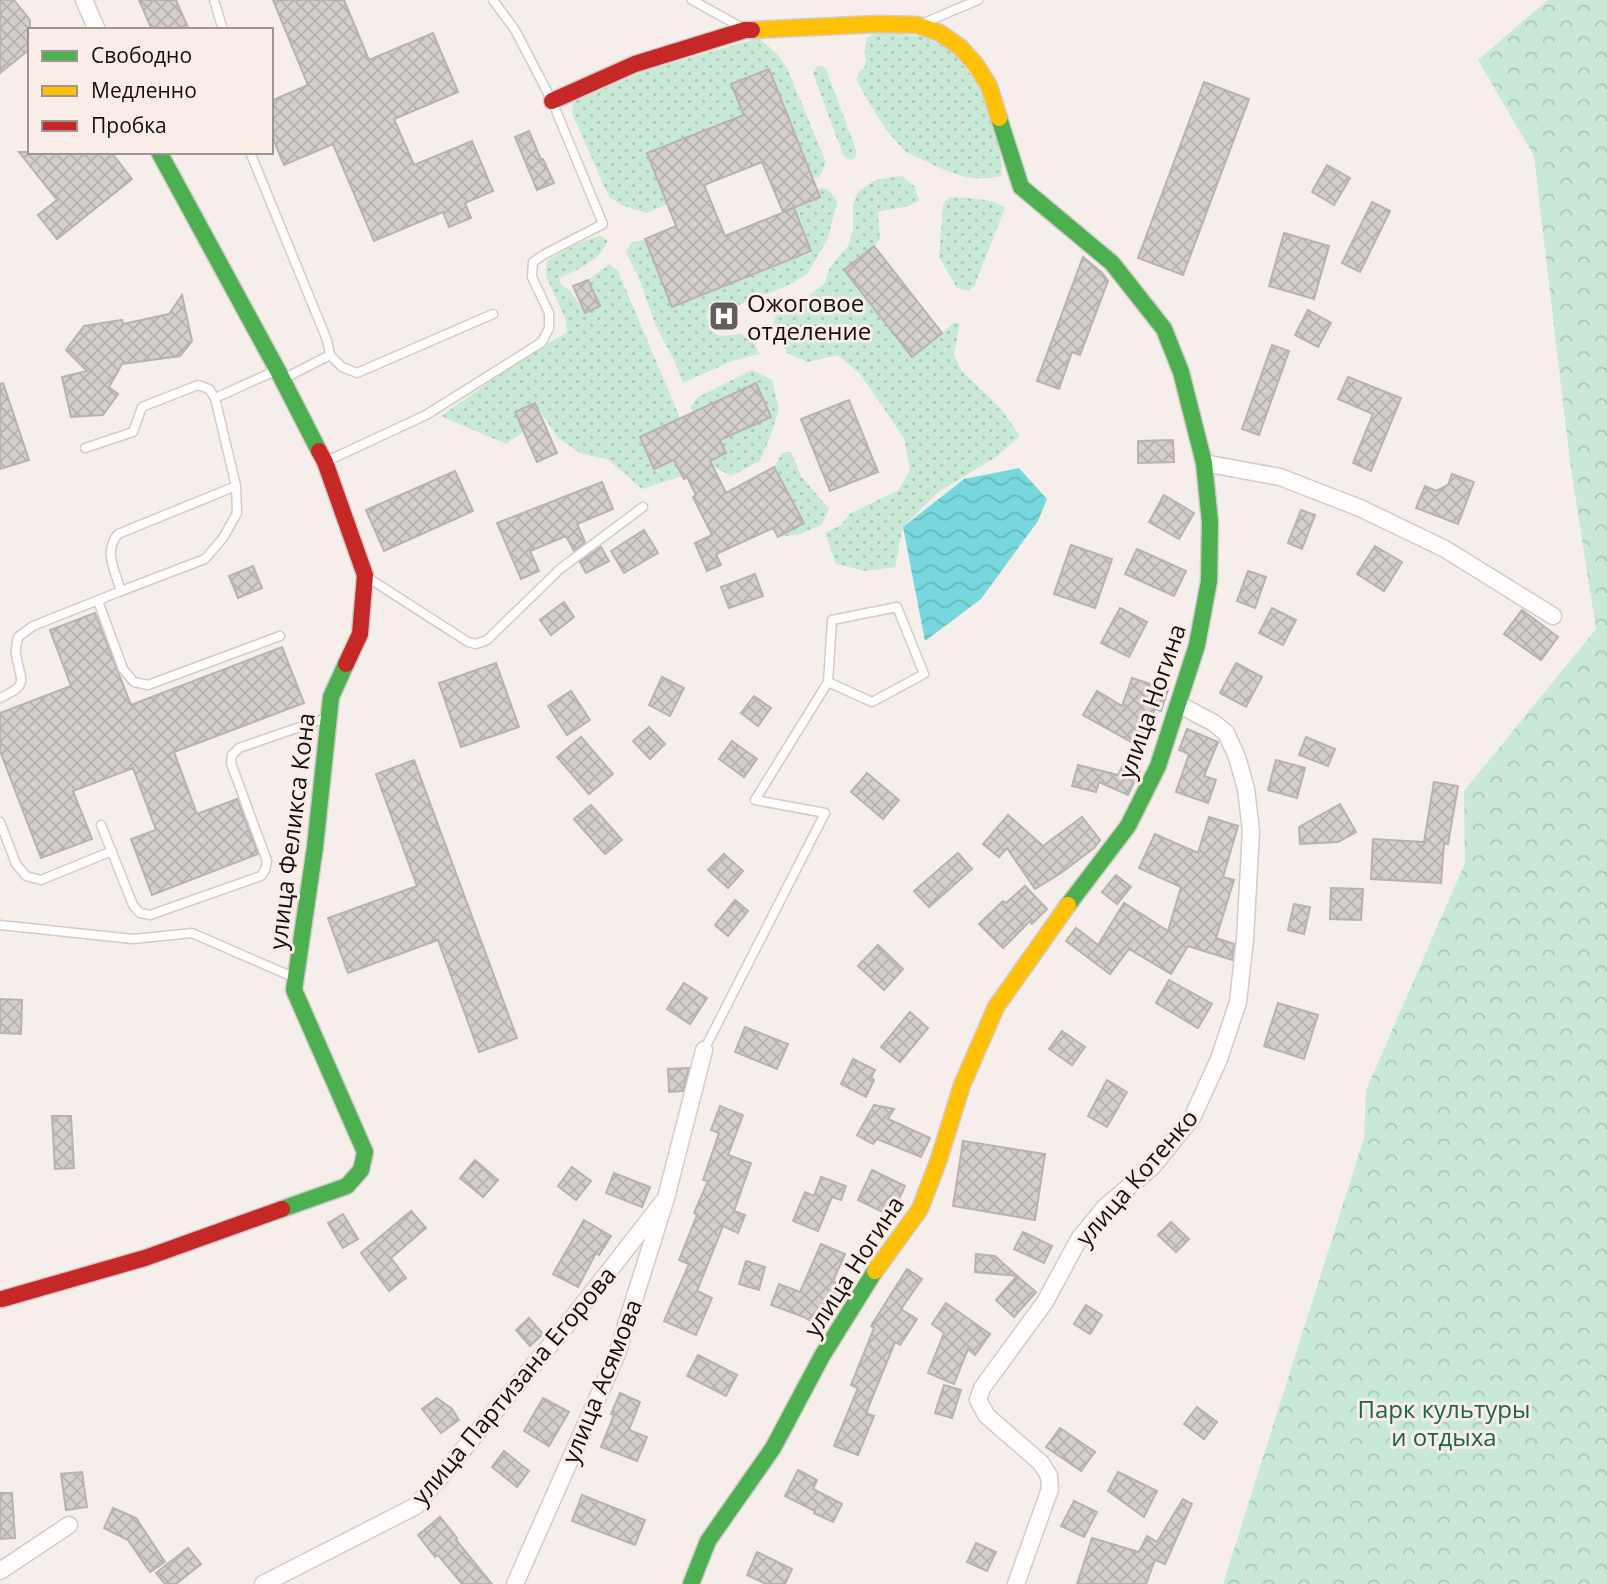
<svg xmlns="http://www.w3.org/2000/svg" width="1607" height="1584" font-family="'Open Sans',sans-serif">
	<defs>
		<pattern id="grass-dots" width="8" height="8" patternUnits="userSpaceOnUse" patternTransform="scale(1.75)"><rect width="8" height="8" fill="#c8e9d6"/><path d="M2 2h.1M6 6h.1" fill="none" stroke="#abc7b6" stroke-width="1.8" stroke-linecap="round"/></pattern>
		<pattern id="park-crowns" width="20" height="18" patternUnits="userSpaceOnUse" patternTransform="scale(1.75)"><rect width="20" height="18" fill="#c8e9d6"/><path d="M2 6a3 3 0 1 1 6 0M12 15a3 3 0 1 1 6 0" fill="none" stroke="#abc7b6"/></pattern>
		<pattern id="water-waves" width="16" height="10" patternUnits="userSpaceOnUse" patternTransform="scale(1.75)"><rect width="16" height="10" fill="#76d8dd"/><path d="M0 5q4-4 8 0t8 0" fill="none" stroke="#65b8bc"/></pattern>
		<pattern id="building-cross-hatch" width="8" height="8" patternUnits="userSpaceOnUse" patternTransform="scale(1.75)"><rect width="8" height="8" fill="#d4cfcc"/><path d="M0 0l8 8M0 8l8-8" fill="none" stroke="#b5b1ae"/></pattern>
	</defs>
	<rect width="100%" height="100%" fill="#f6eeea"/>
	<g fill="url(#grass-dots)">
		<path d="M873 34H902L923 37 949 48 978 84 999 148 1002 167 1001 176C971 184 945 171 919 158 913 155 905 152 901 147 884 129 868 101 856 79L860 71 865 67C866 57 864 47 867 38Z"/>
		<polygon points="759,38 777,54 787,68 826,162 820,176 813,179 769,69 732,84 744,115 647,153 668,204 646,213 622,205 609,197 572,113 573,102 647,70"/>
		<polygon points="818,65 826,69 856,150 856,156 853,160 848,159 843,155 813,73"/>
		<path d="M902 176 915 187 919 201C909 208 891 209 878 212L880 239 874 246 845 270 942 333 954 323H960L954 354 961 370 1001 409 1020 436 996 457 938 492 903 527 895 567 865 571 836 564 825 533 841 525 851 513 899 490 910 470 904 438 861 375 838 355 808 362 787 353 772 327 779 307 803 300 825 283 830 267 848 246 853 230V204L858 192 875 180Z"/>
		<polygon points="822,188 830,191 837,202 828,238 808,273 789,285 726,310 718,303 709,304 707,316 710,331 720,336 741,334 755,344 759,354 732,361 683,383 674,360 656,326 639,278 626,252 631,243 645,239 672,306 800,255 801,257 812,253 794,207 820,197 817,190"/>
		<path d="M951 197C968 198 992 198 1005 208L975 284 969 291 957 288 939 257 943 206 945 201Z"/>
		<path d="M601 236 608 241 599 255 583 267 559 278 561 284 571 292 585 313 600 306 588 280 609 264 618 271 680 418 640 437 654 468 695 450 710 461 726 453 720 440 771 417 756 384 692 413 691 407 698 397 752 370 772 380 779 409 770 437 760 461 731 476 713 466 642 489 609 460 580 453 558 438 535 403 515 412 523 432 506 444 441 416 521 360 567 332 565 318 546 276 547 261C560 253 588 237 601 236Z"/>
		<polygon points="791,452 801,476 829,509 822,524 801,534 778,537 804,523 774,467 782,453"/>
	</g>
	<polygon fill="url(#park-crowns)" points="1548,0 1607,0 1607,1584 1223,1584 1364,1138 1366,1090 1465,863 1464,791 1596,629 1570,462 1534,156 1478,60"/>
	<polygon fill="url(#water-waves)" points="1019,468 1047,499 1038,521 981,599 925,641 903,527 964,479"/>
	<g fill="url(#building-cross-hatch)" stroke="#b7b2af" stroke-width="2">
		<polygon points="0,0 14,0 30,20 30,49 0,73"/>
		<polygon points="139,0 176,0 189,30 152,30"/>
		<polygon points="273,0 344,0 369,60 433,33 458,92 394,119 414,165 472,141 493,191 465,203 471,218 449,227 443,212 374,241 333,144 284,165 271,134 271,101 308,85"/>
		<polygon points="769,69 820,197 783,212 762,162 704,185 725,236 794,208 811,251 672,307 645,239 676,226 647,153 744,115 731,84"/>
		<polygon points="1204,82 1249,99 1183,275 1138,258"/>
		<polygon points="529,131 541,160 543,159 554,183 537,190 515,137"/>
		<polygon points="19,152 111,152 132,179 57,239 38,215 57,200"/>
		<polygon points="1327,165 1350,178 1334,205 1312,192"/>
		<polygon points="1372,202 1390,211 1360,272 1342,263"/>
		<polygon points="1284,233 1329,246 1314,299 1269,286"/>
		<polygon points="874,246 942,333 912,357 844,270"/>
		<polygon points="1083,257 1102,273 1108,281 1080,355 1072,352 1059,389 1037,381"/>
		<polygon points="588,280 600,306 585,313 573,286"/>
		<polygon points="182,295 192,341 180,356 122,364 109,387 118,394 103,415 71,417 62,377 87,371 66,350 84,326 122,320 123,324 169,314"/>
		<polygon points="1308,310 1331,323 1318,347 1295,335"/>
		<polygon points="1272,345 1289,351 1259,435 1242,429"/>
		<polygon points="1348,377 1401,398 1371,471 1353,463 1373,414 1338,399"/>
		<polygon points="3,383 29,460 0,469 0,384"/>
		<polygon points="756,383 771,417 720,440 726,453 710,461 726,493 774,467 804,523 778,537 773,528 716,554 721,565 707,571 695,543 712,535 693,497 696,495 687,477 684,479 674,460 654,469 640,437"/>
		<polygon points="849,400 878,472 830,491 801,419"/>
		<polygon points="535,403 557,453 537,462 515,412"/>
		<polygon points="1173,440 1174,462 1138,463 1138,441"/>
		<polygon points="455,471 473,511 384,551 366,510"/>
		<polygon points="1452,474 1474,482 1458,524 1416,508 1425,486 1436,491 1448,485"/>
		<polygon points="602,482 613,509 577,524 585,542 574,551 566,536 530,551 539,571 521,579 497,523"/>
		<polygon points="1164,495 1194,513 1179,539 1149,522"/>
		<polygon points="1301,510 1315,515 1302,549 1288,543"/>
		<polygon points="644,530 658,553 624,573 611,551"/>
		<polygon points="1071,545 1112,559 1095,608 1054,594"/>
		<polygon points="1375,546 1402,562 1384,591 1357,574"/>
		<polygon points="601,547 609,561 586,573 580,562"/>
		<polygon points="1137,549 1186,571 1174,596 1125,574"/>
		<polygon points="253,566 262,588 238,598 229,576"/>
		<polygon points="1248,571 1266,577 1255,608 1237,601"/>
		<polygon points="755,574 763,596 729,608 721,587"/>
		<polygon points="564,602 574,617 551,635 540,620"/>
		<polygon points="1120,608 1147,622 1129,657 1101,643"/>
		<polygon points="1272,608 1296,620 1283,645 1259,633"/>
		<polygon points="1522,610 1558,637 1541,660 1504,634"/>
		<polygon points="95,613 131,705 282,647 304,703 174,752 197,814 237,799 258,854 152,895 131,839 156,830 133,768 73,791 92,839 41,858 0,751 0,713 71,686 50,630"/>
		<polygon points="496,663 519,727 461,747 439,683"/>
		<polygon points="1236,663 1262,677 1246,707 1220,693"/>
		<polygon points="662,677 684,688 670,716 649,705"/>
		<polygon points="1132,678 1168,690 1161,711 1155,709 1137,745 1083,715 1097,691 1122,706"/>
		<polygon points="571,691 590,720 567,735 548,706"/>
		<polygon points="754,696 771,708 758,726 741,713"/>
		<polygon points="649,727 665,744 650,759 633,741"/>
		<polygon points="1187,729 1218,742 1204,776 1216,780 1208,803 1176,792 1189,754 1179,750"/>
		<polygon points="581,737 613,774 589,794 557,757"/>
		<polygon points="1306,737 1335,749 1328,766 1299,755"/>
		<polygon points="732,741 757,759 744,777 719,759"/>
		<polygon points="414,760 517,1038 479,1052 438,940 348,973 328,918 417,886 376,774"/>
		<polygon points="1276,760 1305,768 1297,798 1268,790"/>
		<polygon points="1124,763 1140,770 1128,795 1099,782 1096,792 1072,786 1078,765 1118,775"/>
		<polygon points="867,773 899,800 883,819 851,792"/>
		<polygon points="1434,782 1458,786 1448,844 1444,843 1441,883 1371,879 1373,839 1424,842"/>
		<polygon points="1340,804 1356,832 1338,842 1300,844 1299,827"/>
		<polygon points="591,805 622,840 605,854 574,819"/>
		<polygon points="1008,815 1043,846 1082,817 1100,840 1094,848 1061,873 1035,889 1007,848 999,857 983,844"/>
		<polygon points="1209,817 1238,826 1223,877 1234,880 1216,938 1234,944 1232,960 1188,946 1171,974 1129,949 1110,974 1066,941 1076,928 1098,945 1124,903 1168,931 1181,887 1139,868 1155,834 1198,853"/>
		<polygon points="958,853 972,869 929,907 914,891"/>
		<polygon points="724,854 743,871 728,888 708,870"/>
		<polygon points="1116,875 1131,887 1117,904 1102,892"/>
		<polygon points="1025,886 1047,909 1032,924 1030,921 1003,948 979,924 1003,901 1006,903"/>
		<polygon points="1331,888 1363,889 1361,920 1330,919"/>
		<polygon points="735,900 748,911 728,936 715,925"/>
		<polygon points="1294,904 1310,907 1304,934 1288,930"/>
		<polygon points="878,945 903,969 884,990 858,966"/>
		<polygon points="1169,980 1212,1004 1198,1028 1156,1003"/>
		<polygon points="684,983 707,998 690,1024 667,1009"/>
		<polygon points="0,999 22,1000 21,1034 0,1033"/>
		<polygon points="1278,1003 1318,1015 1304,1059 1264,1046"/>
		<polygon points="910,1012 928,1028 900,1062 881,1047"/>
		<polygon points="745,1027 788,1044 777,1069 735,1052"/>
		<polygon points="1062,1031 1085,1047 1072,1065 1049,1049"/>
		<polygon points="853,1059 875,1070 871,1078 874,1080 866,1097 841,1084"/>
		<polygon points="689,1068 683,1091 669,1092 668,1069"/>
		<polygon points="1107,1080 1127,1092 1107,1127 1088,1116"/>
		<polygon points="874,1105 894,1109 888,1119 930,1138 921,1157 877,1139 873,1144 857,1135"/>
		<polygon points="720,1106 743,1115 728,1155 751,1163 734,1211 745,1215 738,1233 723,1226 697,1291 712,1298 696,1335 664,1321 689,1264 679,1260 697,1215 694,1213 708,1181 703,1180 719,1133 711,1130"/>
		<polygon points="52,1116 71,1116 74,1168 55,1169"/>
		<polygon points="963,1141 1045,1154 1035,1220 953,1206"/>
		<polygon points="475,1160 498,1180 483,1197 460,1178"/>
		<polygon points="572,1167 591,1181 576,1200 558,1186"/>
		<polygon points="872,1170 905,1186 891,1216 858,1200"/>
		<polygon points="614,1173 650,1187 642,1207 606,1193"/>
		<polygon points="821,1177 846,1186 841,1200 832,1197 818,1231 793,1221 805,1192 814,1196"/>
		<polygon points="411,1211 426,1228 391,1258 406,1278 389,1291 361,1253"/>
		<polygon points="343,1214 358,1239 343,1248 328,1223"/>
		<polygon points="584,1220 611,1236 599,1255 596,1253 578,1287 553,1274"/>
		<polygon points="1171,1222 1189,1239 1176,1252 1158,1235"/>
		<polygon points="1023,1232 1052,1246 1044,1263 1014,1249"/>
		<polygon points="821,1244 845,1254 833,1281 845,1289 819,1327 804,1317 771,1305 779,1284 800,1292"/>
		<polygon points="976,1254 995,1256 1017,1276 975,1272"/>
		<polygon points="746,1261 765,1267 759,1290 739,1284"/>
		<polygon points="907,1269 922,1279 901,1309 917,1319 900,1345 895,1342 866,1413 874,1416 858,1455 834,1446 858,1388 851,1385 874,1328 871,1326"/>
		<polygon points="1017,1276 1036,1292 1014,1317 996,1300"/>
		<polygon points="946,1303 990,1334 975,1355 968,1349 954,1384 928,1373 944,1333 932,1324"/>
		<polygon points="1086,1305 1102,1315 1090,1334 1074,1324"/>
		<polygon points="529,1318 543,1334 530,1346 516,1330"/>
		<polygon points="698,1355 737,1375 726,1396 687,1376"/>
		<polygon points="944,1385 961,1390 952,1418 935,1413"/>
		<polygon points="620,1393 640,1402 629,1430 647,1437 637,1461 601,1447 614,1415 611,1414"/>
		<polygon points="437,1398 452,1409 459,1420 441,1433 422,1409"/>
		<polygon points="543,1398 569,1412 549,1446 524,1431"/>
		<polygon points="1197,1407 1217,1422 1204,1439 1184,1424"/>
		<polygon points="1060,1428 1095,1452 1081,1471 1046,1447"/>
		<polygon points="504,1451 529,1471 517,1487 492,1467"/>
		<polygon points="798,1470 817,1480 813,1489 842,1504 833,1522 814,1513 815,1511 785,1496"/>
		<polygon points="82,1472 87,1507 66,1510 61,1474"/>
		<polygon points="1118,1472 1157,1491 1144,1517 1108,1491"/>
		<polygon points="0,1493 12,1493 15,1538 0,1539"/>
		<polygon points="582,1495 645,1520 635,1545 572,1521"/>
		<polygon points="1183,1499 1192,1504 1165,1564 1155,1560 1146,1584 1077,1584 1092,1538 1139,1552 1147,1536 1157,1542"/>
		<polygon points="1074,1501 1097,1512 1084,1537 1061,1526"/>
		<polygon points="113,1508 136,1518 165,1562 150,1572 128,1540 104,1528"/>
		<polygon points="440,1517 457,1538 456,1540 492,1584 462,1584 438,1555 435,1557 418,1535"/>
		<polygon points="976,1543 996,1552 987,1571 967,1562"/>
		<polygon points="188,1548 201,1564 176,1584 165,1584 156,1573"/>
		<polygon points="757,1552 792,1569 785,1584 766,1584 747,1575"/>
	</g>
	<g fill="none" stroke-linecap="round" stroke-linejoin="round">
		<g stroke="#d2cbc9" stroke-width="11">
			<g id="lane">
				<polyline points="214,0 223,30"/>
				<polyline points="692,0 739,26"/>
				<polyline points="926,22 978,0"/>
				<polyline points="250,152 327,340 330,355 285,378"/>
				<polyline points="330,355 342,367 357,373 493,314"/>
				<polyline points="85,448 133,432 142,407 198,385 209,389 215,398"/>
				<polyline points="327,461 426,415 542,342 549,328 549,313 532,277 533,262 543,255 603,224 552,101 515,30 493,0"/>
				<path d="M236 486 118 534C103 552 115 570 121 591L205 559 223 538 237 513 236 486 215 398 275 371"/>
				<polyline points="367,577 468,642 476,644 487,640 560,569 643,507"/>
				<polyline points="98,601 123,669 134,682 148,685 280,636"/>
				<path d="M0 698C31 684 20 681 16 654 15 649 17 643 18 637L33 626 121 591"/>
				<polyline points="0,822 16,864 26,876 41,880 112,851"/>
				<polyline points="101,825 133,905 140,913 150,915 261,876 265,870 267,861 231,763 232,755 239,748 326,718"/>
				<polyline points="0,925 133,939 192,933 293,977"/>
				<polyline points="704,1050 825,813 755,800 828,682 832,620 897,607 924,674 872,702 828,682"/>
			</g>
		</g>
		<g stroke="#d2cbc9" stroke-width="19">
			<g id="street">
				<polyline points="84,0 97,30"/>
				<polyline points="1204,463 1280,477 1360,508 1445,549 1553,616"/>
				<polyline points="0,1571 69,1525"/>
				<polyline points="263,1584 416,1506 567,1325 666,1198"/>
				<polyline points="515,1584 617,1354 666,1198 704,1050"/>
				<polyline points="1016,1584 1050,1489 1049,1476 1041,1463 987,1416 978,1400 982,1388 1045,1302 1079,1239 1105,1207 1152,1167 1192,1118 1219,1059 1238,1002 1245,939 1251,831 1246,789 1237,757 1226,733 1214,723 1178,704"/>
			</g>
		</g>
		<g stroke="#d2cbc9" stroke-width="19">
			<g id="fast">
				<polyline points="999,118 1021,187 1112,263 1164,329 1181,372 1204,463 1210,522 1209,581 1197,645 1158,766 1128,826 1068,905"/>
				<polyline points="159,152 277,369 319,451"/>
				<polyline points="282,1209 347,1186 361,1170 365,1152 294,990 315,847 331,697 346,664"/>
				<polyline points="691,1584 708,1541 773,1448 822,1356 875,1271"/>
			</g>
		</g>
		<g stroke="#d2cbc9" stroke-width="19">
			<g id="slow">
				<polyline points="752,30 877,24 917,25 940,33 960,47 976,65 989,86 999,118"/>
				<polyline points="875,1271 920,1209 939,1159 962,1085 996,1007 1068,905"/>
			</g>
		</g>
		<g stroke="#d2cbc9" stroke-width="19">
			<g id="jam">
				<polyline points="552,101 635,64 745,30 752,30"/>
				<polyline points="319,451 325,462 365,575 360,634 346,664"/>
				<polyline points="2,1299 145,1258 282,1209"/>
			</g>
		</g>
		<use href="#lane" stroke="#fefcfc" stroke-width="8"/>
		<use href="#street" stroke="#fefcfc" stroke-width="16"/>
		<use href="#fast" stroke="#4caf50" stroke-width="16"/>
		<use href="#slow" stroke="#ffc107" stroke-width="16"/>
		<use href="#jam" stroke="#c62828" stroke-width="16"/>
	</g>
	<defs>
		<g id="hospital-square" transform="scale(1.575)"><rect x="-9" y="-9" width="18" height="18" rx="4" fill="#635e5b" stroke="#faece6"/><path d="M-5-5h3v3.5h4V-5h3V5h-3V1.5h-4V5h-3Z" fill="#fff"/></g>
	</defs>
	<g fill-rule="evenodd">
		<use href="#hospital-square" x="724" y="316"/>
	</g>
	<g text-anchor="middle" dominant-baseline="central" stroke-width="6" stroke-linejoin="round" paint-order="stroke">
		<g font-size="24" fill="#14100e" stroke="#faece6" text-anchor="start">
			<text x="747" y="302">Ожоговое<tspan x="747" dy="28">отделение</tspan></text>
		</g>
		<g font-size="24" fill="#14100e" stroke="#faece6">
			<text transform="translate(1151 701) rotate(-71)">улица Ногина</text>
			<text transform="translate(291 831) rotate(-83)">улица Феликса Кона</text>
			<text transform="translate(1136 1177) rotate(-49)">улица Котенко</text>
			<text transform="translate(853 1266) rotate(-57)">улица Ногина</text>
			<text transform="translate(601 1381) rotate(-68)">улица Асямова</text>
			<text transform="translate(513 1385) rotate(-50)">улица Партизана Егорова</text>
		</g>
		<g font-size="24" fill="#186749" stroke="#faece6">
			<text x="1444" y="1408">Парк культуры<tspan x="1444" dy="28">и отдыха</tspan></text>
		</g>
	</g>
	<rect x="28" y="28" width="245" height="126" fill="#faece6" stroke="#9e9490" stroke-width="2"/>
	<rect x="42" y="51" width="35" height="10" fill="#4caf50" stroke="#9e9490" stroke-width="2"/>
	<text x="91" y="63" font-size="21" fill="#14100e">Свободно</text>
	<rect x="42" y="86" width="35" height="10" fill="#ffc107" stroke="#9e9490" stroke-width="2"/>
	<text x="91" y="98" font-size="21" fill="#14100e">Медленно</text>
	<rect x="42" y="121" width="35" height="10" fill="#c62828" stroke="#9e9490" stroke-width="2"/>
	<text x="91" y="133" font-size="21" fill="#14100e">Пробка</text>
</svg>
